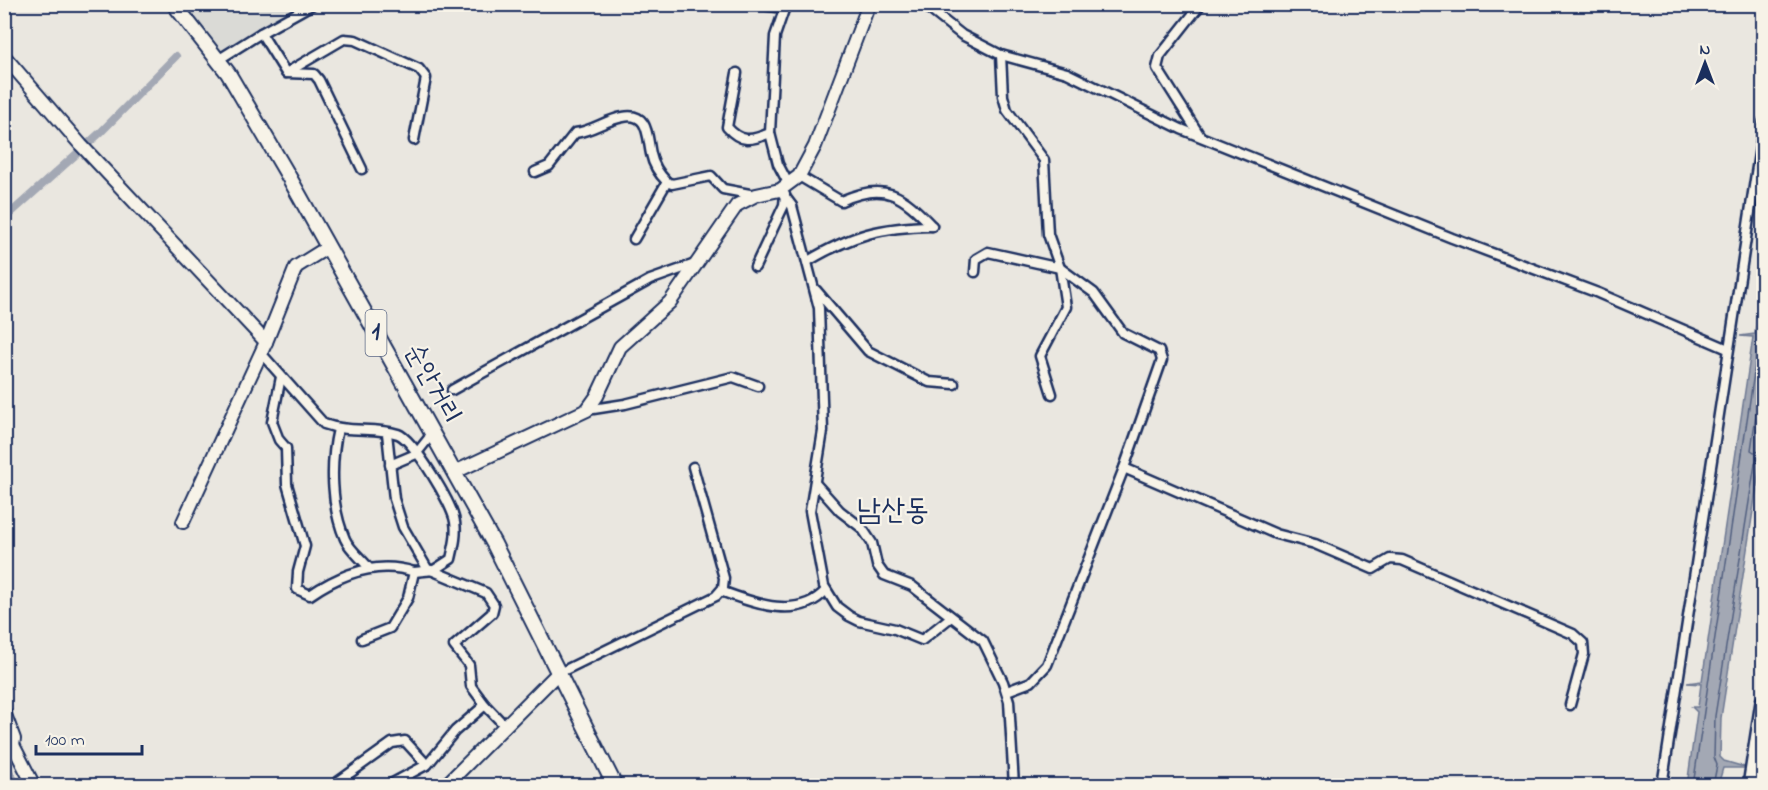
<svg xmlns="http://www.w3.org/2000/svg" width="1768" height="790" font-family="'Indie Flower','Poor Story',sans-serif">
	<rect width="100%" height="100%" fill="#eae7e0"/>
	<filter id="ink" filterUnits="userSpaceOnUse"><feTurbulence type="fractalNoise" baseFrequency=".0167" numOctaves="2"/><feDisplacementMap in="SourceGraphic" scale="12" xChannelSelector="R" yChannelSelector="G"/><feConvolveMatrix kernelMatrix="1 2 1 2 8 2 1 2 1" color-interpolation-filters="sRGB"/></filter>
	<g filter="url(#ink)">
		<polygon fill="#dadad6" points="174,5 313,5 218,60"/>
		<polygon fill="#a3a8b4" stroke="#6d7892" stroke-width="1.5" points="1763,239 1763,446 1721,718 1720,757 1724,761 1748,768 1723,768 1718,785 1687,786 1697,712 1692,707 1698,707 1701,684 1687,683 1702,681 1753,337 1740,336 1755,334"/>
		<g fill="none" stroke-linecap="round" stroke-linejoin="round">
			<g stroke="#515f80" stroke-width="1.5">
				<polyline points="1764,360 1751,450 1754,452 1764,451"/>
				<polyline points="1693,786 1764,305"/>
				<polyline points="1713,786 1717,765 1714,757 1715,716 1755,464 1758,460 1764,458"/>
			</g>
			<g stroke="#a3a8b4" stroke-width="8">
				<polyline points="4,219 101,132 176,56"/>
				<polyline points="4,762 17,786"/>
			</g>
			<g stroke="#1b2f5e" stroke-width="13">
				<g id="street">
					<polyline points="753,4 785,8"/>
					<polyline points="786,4 775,36 770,133 778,164 788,183"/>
					<polyline points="923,4 962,35 1001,55 1067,73 1181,129 1452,238 1598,293 1728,349"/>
					<polyline points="261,33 313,4"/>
					<polyline points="1001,55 1003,96 1007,110 1044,160 1048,234 1060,268 1066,307 1040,356 1052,394"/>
					<polyline points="218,60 261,33 286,73 344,39 355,40 419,69 426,78 414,140"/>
					<polyline points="286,73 314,74 319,80 362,169"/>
					<path d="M737 73 727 127C741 143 751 141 770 133"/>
					<polyline points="1200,136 1157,68 1160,56 1201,4"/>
					<path d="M535 172 549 166 575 133C593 131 605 120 623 117 649 112 647 136 651 154 653 164 660 175 667 182L672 184 711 176 723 189 755 195"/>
					<path d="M799 176 841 201C885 181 902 195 932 226"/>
					<polyline points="780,190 792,206 819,308 823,431 810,511 824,586 837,607 849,616 859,621 895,629 922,640 951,617"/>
					<polyline points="634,239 667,182"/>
					<path d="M808 261C852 235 880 227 932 226"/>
					<polyline points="755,267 784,205 785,195"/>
					<polyline points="975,272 976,259 988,252 1060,268 1094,293 1123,333 1159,351 1162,360 1124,468 1047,665 1031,682 1007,691"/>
					<polyline points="816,290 868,351 929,382 954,384"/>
					<path d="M260 352 324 424C348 433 374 427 398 434 413 439 453 505 455 522 457 535 454 546 451 559L434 570 414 572"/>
					<path d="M281 377 272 422 279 440 286 448 287 484 305 546 298 572 297 589 310 595C341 574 377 560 414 572L408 598 390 628 362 639"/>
					<polyline points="452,390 650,280 695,264"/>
					<polyline points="587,410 625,404 733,377 758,386"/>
					<path d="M338 429C330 463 331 507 345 539 350 550 362 559 369 568"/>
					<polyline points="387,433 394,499 403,527 428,570"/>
					<polyline points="390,465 416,454 432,434"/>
					<polyline points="1124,468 1276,534 1315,544 1373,569 1390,559 1402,560 1573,634 1583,643 1584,654 1570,705"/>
					<polyline points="815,483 840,511 862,528 872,543 877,565 884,575 912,586 983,641 1003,682 1009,701 1014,786"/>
					<polyline points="431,570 486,593 494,605 492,613 454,646 469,665 471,686 485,705"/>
					<path d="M721 591C753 603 799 621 826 590"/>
					<polyline points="557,674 716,596 723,588 724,578 693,467"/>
					<polyline points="332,786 392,743 405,741 427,765"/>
					<polyline points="387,786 428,764 455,731 485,705 506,727"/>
					<polyline points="1662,786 1764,121"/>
				</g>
			</g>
			<g stroke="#1b2f5e" stroke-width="16">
				<g id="secondary">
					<polyline points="4,56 81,145 266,342"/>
					<polyline points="455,472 587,410 597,396 620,347 670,302 737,205 756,195 780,190 799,176 815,146 869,4"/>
					<polyline points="183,522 266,342 296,267 328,247"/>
					<polyline points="4,712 14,739 13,745 4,752"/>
					<polyline points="13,745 34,786"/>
					<polyline points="445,786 557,674"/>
				</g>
			</g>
			<g stroke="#1b2f5e" stroke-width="18">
				<polyline id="primary" points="174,4 228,73 285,170 494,544 615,786"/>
			</g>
			<g stroke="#1b2f5e" stroke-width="20">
				<polyline id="highway" points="1751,786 1764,702"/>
			</g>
			<use href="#street" stroke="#f7f3e8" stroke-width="8"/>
			<use href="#secondary" stroke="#f7f3e8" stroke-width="12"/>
			<use href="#primary" stroke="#f7f3e8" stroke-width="14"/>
			<use href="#highway" stroke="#f7f3e8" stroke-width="15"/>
			<g stroke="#1b2f5e" stroke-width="4.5">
				<polyline id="rail" points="4,781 7,786"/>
			</g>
			<use href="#rail" stroke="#f7f3e8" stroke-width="2" stroke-dasharray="7" stroke-linecap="butt"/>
		</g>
	</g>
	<g text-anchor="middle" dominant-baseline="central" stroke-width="4.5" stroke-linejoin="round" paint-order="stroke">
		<rect fill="#f7f3e8" stroke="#5d6a87" stroke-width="1.5" x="365.5" y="310" width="21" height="46" rx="4.5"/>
		<g font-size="26" font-weight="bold" fill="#1b2f5e">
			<text x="376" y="333">1</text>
		</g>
		<g font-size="27" fill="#1b2f5e" stroke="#f7f3e8">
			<text transform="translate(432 384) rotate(61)">순안거리</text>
		</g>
		<g font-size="30" fill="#1b2f5e" stroke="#f7f3e8">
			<text x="893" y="512">남산동</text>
		</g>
	</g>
	<rect width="1768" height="790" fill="none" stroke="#f7f3e8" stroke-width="24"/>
	<rect x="12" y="12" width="1744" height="766" fill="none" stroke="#1b2f5e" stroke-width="2" filter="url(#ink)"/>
	<g transform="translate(1705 63)" stroke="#f7f3e8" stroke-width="4.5" paint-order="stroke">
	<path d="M0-4.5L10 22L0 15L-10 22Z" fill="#1b2f5e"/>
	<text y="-9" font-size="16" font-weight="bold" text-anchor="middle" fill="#1b2f5e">N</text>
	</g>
	<path d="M36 745v9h106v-9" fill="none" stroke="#1b2f5e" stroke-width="3"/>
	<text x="45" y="745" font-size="18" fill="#1b2f5e" stroke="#f7f3e8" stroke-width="4.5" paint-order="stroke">100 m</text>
</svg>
